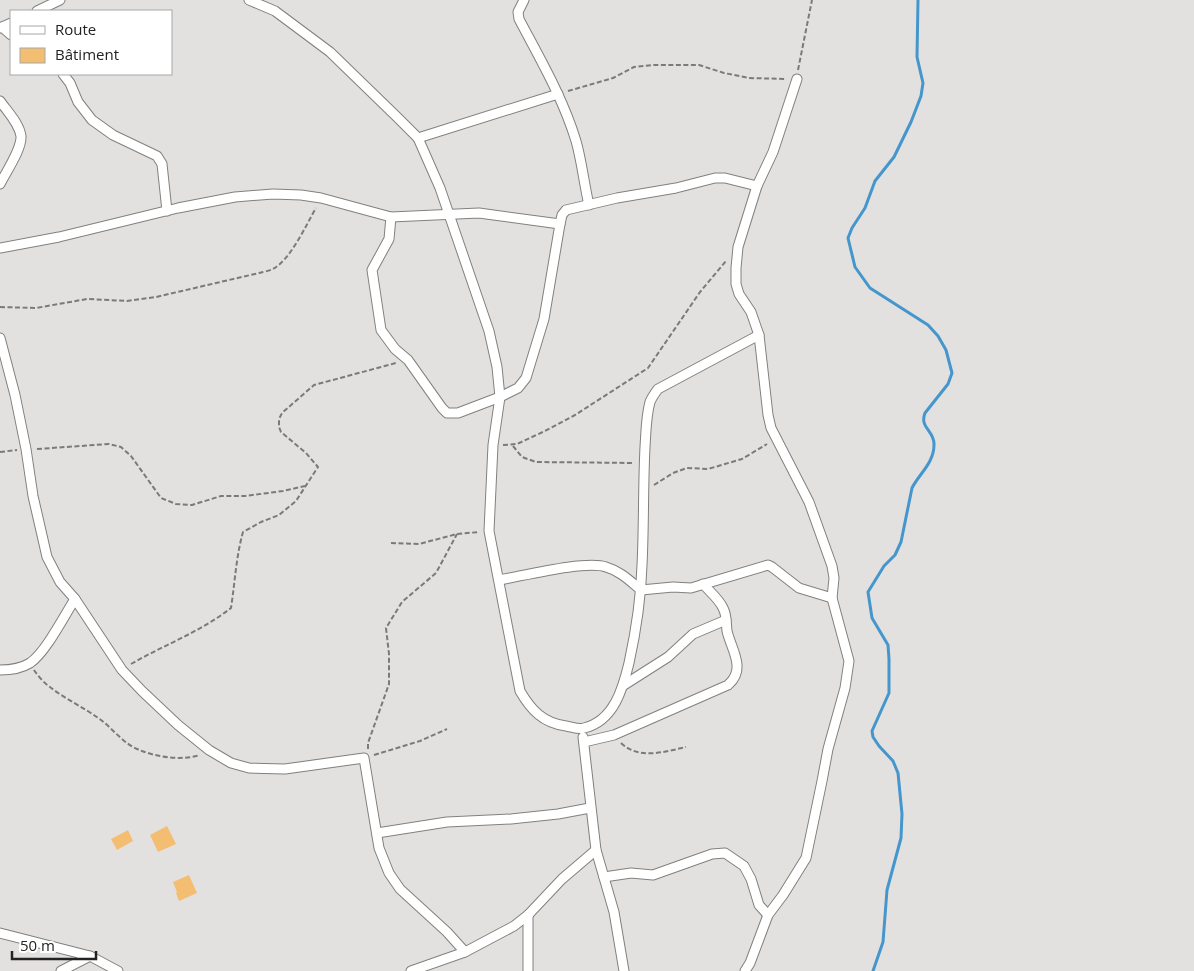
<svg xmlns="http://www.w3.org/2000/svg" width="1194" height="971" font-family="'Open Sans',sans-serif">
	<rect width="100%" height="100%" fill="#e3e1df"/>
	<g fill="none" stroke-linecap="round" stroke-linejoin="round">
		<path stroke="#4596cc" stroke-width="3" d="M873 971 883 942 887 890 901 838 902 814 898 773 893 761 879 746 873 737 872 731 889 693V659L888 645 872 618 868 592 884 566 895 555 901 542 912 488C919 474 934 463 934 445 935 431 919 428 925 413L948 384 952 373 946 350 938 336 928 325 870 288 855 267 848 238 852 228 865 208 875 181 894 157 911 122 921 96 923 83 917 57 918 0"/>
	</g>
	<g fill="#f3be71">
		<polygon points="167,826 176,844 158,852 150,835"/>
		<polygon points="128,830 133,841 117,850 111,839"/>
		<polygon points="189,875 197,893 179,901 176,893 177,892 173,882"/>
	</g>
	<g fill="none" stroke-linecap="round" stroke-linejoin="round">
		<g stroke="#82807e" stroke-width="11">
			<g id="street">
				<path d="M249 0 275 11 330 52 398 118 418 138 440 188 489 331 497 367 500 397 493 445 489 531 520 691C531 710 543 723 566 726 572 727 579 730 584 728 614 721 623 688 629 663 636 631 641 598 642 565 644 526 643 487 645 447 646 432 646 416 650 402 652 397 655 393 658 389L759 335"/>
				<path d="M524 0 518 12 519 19C540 59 563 98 576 141 582 162 584 184 589 205"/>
				<polyline points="37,11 60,0"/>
				<polyline points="2,27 11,35"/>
				<polyline points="0,28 11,23"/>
				<polyline points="63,74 70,83 78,102 92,120 113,135 157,156 162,164 167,211"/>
				<path d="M0 101C7 111 19 123 21 136 22 149 6 172 0 184"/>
				<polyline points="418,138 558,94"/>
				<polyline points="391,217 389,239 372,270 381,330 395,349 408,360 442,408 447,413 458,413 500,397 518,388 526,378 544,319 560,224"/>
				<polyline points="0,248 59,237 178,208 235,197 273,194 301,195 321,198 391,217 479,213 560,224 562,215 566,210 617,198 676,188 715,178 725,178 757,186"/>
				<polyline points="0,338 15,395 26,449 33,496 47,557 60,582 75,599 122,670 142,691 178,725 209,750 231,763 249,768 285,769 364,758 379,848 389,873 400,889 447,932 465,952"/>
				<path d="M499 580C523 576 586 560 606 567 620 571 630 581 641 590L673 587 691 588 768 565 772 567 799 588 832 598"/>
				<path d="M0 670C10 670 22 668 30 663 46 652 64 616 75 599"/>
				<polyline points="624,685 668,657 693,634 726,620"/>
				<polyline points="583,737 596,850 614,912 624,971"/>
				<path d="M584 742 614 735 728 685C747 669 731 649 727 631 726 623 727 615 723 608 719 599 710 592 703 584"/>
				<polyline points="377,833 447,822 511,819 558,814 590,808"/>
				<polyline points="604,877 631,873 653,875 712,854 725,853 744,866 751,879 759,905 768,915"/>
				<polyline points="0,933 90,956 118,971"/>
				<polyline points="61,971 90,956"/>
				<polyline points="411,971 465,952 514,926 528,915 562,879 596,850"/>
				<polyline points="528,971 528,915"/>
				<polyline points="745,971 750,963 768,915 783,895 806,858 822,781 828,749 845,688 849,661 832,598 834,578 832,566 809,502 771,428 768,415 759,335 751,312 739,294 736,284 736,268 738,247 757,186 773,152 797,79"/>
			</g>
		</g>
		<g stroke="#7b7a79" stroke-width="2" stroke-dasharray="5 2.5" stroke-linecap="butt">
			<polyline points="798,70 812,0"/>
			<polyline points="568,91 613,78 634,67 654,65 699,65 724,73 749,78 786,79"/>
			<path d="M0 307 36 308 87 299 127 301 156 297 259 273C263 272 269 271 273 269 291 259 306 225 316 208"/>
			<polyline points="503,445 517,444 545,431 575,415 648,368 700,292 726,261"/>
			<polyline points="513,446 522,457 536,462 634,463"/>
			<polyline points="37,449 109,444 121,447 131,456 161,498 176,504 192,505 221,496 245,496 283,491 305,486"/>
			<polyline points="0,452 17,450"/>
			<polyline points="654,485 673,473 687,468 708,469 742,459 767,444"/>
			<polyline points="391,543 419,544 457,534 479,532"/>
			<path d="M131 664C164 645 200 632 231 608 235 582 236 557 243 532L261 522 279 515 296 501 316 470 318 467 306 453 281 432 279 427V419L282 413 314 385 396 363"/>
			<path d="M34 670C38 676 44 683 50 687 65 699 85 708 101 720 113 729 123 743 137 749 155 757 181 761 200 755"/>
			<path d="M621 743C639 760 664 752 686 747"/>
			<polyline points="368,749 368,743 389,684 389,654 386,628 402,602 436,573 457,534"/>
			<polyline points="374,755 420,741 447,729"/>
		</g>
		<use href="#street" stroke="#fff" stroke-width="9"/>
	</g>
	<rect x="10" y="10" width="162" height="65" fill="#ffffff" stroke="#a7a7a7"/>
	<rect x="20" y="26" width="25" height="8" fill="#ffffff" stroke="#a7a7a7"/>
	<text x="55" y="35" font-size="15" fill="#242323">Route</text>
	<rect x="20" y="48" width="25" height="15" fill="#f3be71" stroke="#a7a7a7"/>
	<text x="55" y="60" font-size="15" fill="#242323">Bâtiment</text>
	<path d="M12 951v8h84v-8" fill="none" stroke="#242323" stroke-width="2.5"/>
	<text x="20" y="951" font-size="15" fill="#242323" stroke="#ffffff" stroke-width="4" paint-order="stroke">50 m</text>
</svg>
